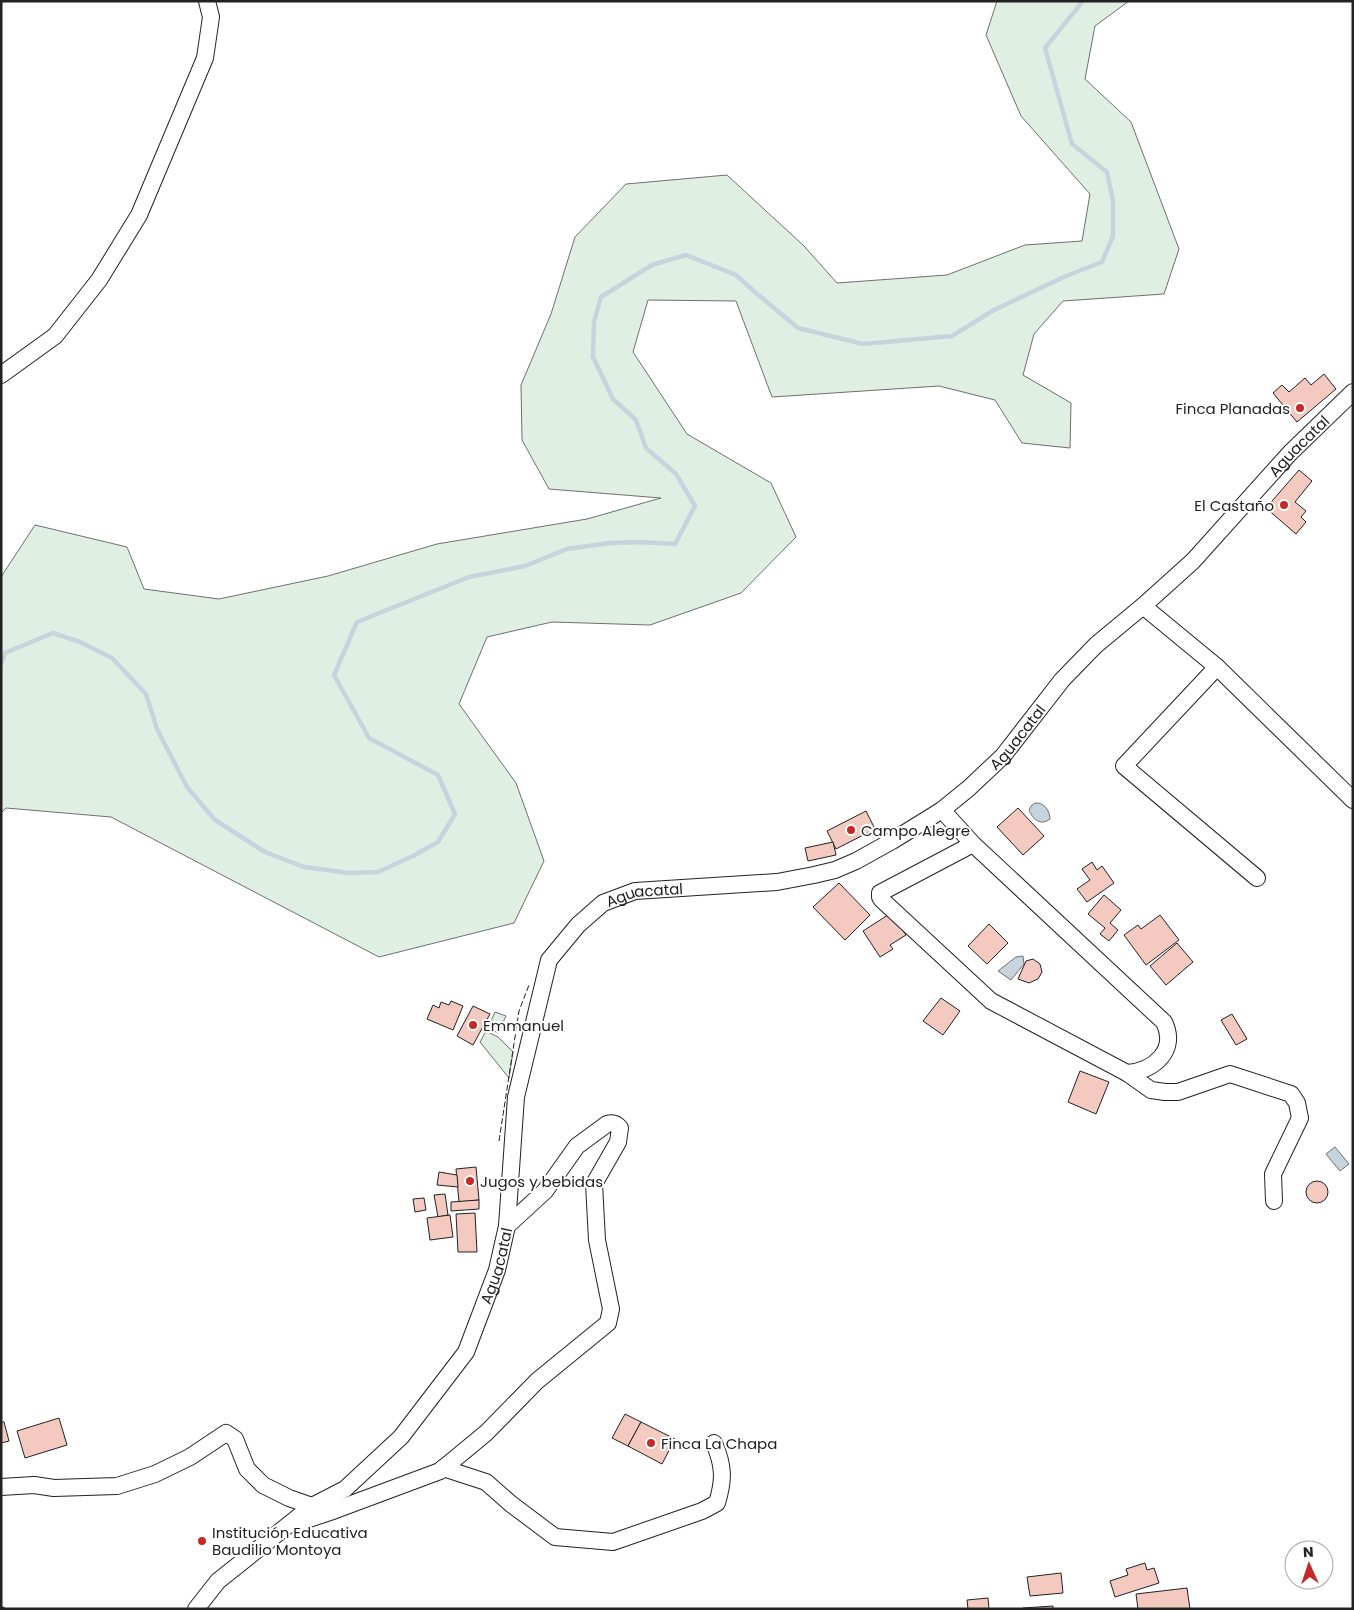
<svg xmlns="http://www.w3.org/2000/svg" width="1354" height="1610" font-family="Poppins,sans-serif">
	<rect width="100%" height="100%" fill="#fff"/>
	<g fill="#e0efe3" stroke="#6f6f6f">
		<polygon points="997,1 1129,1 1095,26 1085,79 1131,122 1179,249 1164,294 1063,301 1034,334 1023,375 1071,403 1070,448 1022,443 995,400 939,386 772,397 736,301 648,300 633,352 687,434 771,483 796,537 741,593 650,625 552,622 487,637 459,704 516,783 544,861 514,923 379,957 111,817 6,808 1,813 1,577 35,525 127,547 144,589 219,599 328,576 437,544 587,519 661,498 549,489 522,440 521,385 551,314 575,237 626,184 727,175 804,246 837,283 947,275 1025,245 1082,241 1090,194 1021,116 986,35"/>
		<polygon points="495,1012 506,1016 498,1033 488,1028"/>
		<polygon points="486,1031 498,1037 513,1052 509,1078 480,1042"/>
	</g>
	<g fill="#c7d3dd" stroke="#6f6f6f">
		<path d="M1035 803C1044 802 1050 811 1050 819 1041 826 1033 820 1029 810L1031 806Z"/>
		<polygon points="1023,956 1024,964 1011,980 998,971 1016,957"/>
		<polygon points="1335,1147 1349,1164 1340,1171 1326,1154"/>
	</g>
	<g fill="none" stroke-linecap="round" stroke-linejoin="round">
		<polyline stroke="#c7d3dd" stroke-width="4.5" points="1,664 5,653 53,633 80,642 112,658 146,694 157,729 187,787 215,820 265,852 304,867 349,873 378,872 413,856 438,842 455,814 438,775 369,738 334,675 357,622 469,577 525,566 567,549 610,543 640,542 675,544 695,506 676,474 646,448 636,420 613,399 593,357 594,322 601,297 652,265 686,255 736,275 756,293 798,328 863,344 952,336 994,310 1066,276 1102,262 1113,236 1113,201 1107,172 1072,144 1045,48 1083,1"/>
	</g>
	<g fill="#f3c9c0" stroke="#222">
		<polygon points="1324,374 1336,389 1297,422 1273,393 1282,385 1289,392 1305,378 1311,385"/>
		<polygon points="1299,470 1312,481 1295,502 1306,511 1301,517 1306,522 1296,534 1266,508"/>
		<polygon points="1018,808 1044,836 1023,855 997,827"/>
		<polygon points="866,811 875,829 836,849 827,831"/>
		<polygon points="833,842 836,855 808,861 805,848"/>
		<polygon points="1092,862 1097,870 1102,866 1114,883 1087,902 1077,889 1090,880 1082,869"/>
		<polygon points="839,883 870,915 845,940 813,907"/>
		<polygon points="1104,895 1121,910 1110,923 1118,930 1109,941 1100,934 1105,928 1088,914"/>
		<polygon points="891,913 906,935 890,945 893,949 880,957 863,931"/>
		<polygon points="1160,915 1179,940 1146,965 1124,935 1138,925 1141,929"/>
		<polygon points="989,924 1008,943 987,964 968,946"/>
		<polygon points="1177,943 1193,962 1166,985 1150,966"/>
		<polygon points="1033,959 1040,964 1042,972 1038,979 1029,983 1018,979 1026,961"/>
		<polygon points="941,998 960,1011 943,1035 923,1021"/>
		<polygon points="451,1001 463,1006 453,1030 427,1019 433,1005 439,1008 441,1002 449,1005"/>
		<polygon points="473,1006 490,1014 473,1045 457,1036"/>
		<polygon points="1232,1014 1247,1039 1236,1045 1221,1020"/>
		<polygon points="1080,1071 1109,1082 1096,1114 1068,1102"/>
		<polygon points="476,1167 479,1200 459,1202 456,1169"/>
		<polygon points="439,1172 457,1175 458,1187 437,1185"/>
		<circle cx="1317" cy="1192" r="11"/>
		<polygon points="445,1194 448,1215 438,1217 434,1195"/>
		<polygon points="424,1198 426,1210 415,1212 413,1199"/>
		<polygon points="479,1200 479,1209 451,1211 451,1202"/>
		<polygon points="475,1213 477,1252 458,1252 456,1214"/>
		<polygon points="450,1215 453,1237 430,1240 427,1218"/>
		<polygon points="625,1414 641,1422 628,1446 612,1438"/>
		<polygon points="59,1418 67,1445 25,1458 17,1431"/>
		<polygon points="1,1422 4,1422 9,1441 1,1443"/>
		<polygon points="641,1422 675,1439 662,1464 628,1446"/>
		<polygon points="1145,1563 1147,1570 1154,1568 1159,1583 1115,1597 1110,1581 1128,1575 1126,1569"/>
		<polygon points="1061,1573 1063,1593 1030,1596 1027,1577"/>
		<polygon points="1187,1588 1190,1609 1138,1609 1136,1594"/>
		<polygon points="988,1598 989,1609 968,1609 967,1600"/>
		<polygon points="1053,1606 1053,1609 1023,1609 1023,1608"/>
	</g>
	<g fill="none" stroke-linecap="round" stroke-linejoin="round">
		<g stroke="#222" stroke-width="18">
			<g id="minor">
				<polyline points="1,375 55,336 99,280 139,215 205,58 211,17 207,1"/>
				<polyline points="1143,606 1217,667 1353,800"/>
				<polyline points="1217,667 1124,766 1257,878"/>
				<path d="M942 810 973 844 1164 1022C1178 1050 1154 1071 1127 1073L991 1001 882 900 880 897V893L973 844"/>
				<polyline points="1127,1073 1151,1090 1165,1092 1178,1092 1230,1074 1291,1094 1297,1103 1300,1118 1273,1174 1274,1201"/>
				<path d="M443 1468 486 1482 511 1504 555 1537 613 1542 702 1511 717 1503C724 1480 724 1466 714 1443"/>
				<polyline points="1,1487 34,1485 54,1488 117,1486 155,1474 190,1457 226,1433 235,1439 247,1469 263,1485 289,1498 312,1506"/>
				<path d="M297 1523 330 1512 440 1471 486 1433 537 1381 608 1323 611 1309 597 1240 594 1184 618 1142 620 1128C616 1123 613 1122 607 1124L577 1146 545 1191 507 1226"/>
				<path id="s1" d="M196 1609 218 1581 312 1506 345 1489 401 1437 466 1352 497 1270 507 1226 516 1097 549 960 578 925 603 903 635 891 777 882 814 875 835 870 856 861 892 841 942 810 969 788 1003 756 1062 680 1096 645 1143 606 1193 561 1290 453 1353 392"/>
			</g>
		</g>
		<polyline stroke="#646464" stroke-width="2.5" stroke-dasharray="4 2.5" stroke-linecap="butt" points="1,1607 6,1609"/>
		<use href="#minor" stroke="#fff" stroke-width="16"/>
		<polyline stroke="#222" stroke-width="1" stroke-dasharray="6 2.5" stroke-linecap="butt" points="499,1141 519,1011 529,985"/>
	</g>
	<g fill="#c62828" stroke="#fff" stroke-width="2">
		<circle cx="1300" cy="408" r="5"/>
		<circle cx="1284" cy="505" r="5"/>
		<circle cx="851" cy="830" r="5"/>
		<circle cx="473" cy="1025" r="5"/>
		<circle cx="470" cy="1181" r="5"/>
		<circle cx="651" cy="1443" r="5"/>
		<circle cx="202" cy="1541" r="5"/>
	</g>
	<g text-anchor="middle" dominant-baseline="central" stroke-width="4" stroke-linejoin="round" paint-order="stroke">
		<g font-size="15" fill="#222" stroke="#fff" text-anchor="start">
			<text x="1290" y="408" text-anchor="end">Finca Planadas</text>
			<text x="1274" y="505" text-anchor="end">El Castaño</text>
			<text x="861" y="830">Campo Alegre</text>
			<text x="483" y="1025">Emmanuel</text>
			<text x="480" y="1181">Jugos y bebidas</text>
			<text x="661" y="1443">Finca La Chapa</text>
			<text x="212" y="1532">Institución Educativa<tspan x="212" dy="17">Baudilio Montoya</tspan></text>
		</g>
		<g font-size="15" fill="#222" stroke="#fff">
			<text stroke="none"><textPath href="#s1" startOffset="1728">Aguacatal</textPath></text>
			<text stroke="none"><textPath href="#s1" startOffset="1322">Aguacatal</textPath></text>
			<text stroke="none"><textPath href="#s1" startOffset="901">Aguacatal</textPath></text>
			<text stroke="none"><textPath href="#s1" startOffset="468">Aguacatal</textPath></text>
		</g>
	</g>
	<rect width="1354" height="1610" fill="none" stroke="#222222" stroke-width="5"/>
	<g transform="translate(1309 1565) rotate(357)"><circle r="24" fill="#ffffff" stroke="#a7a7a7"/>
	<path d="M0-4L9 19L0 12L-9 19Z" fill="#c62828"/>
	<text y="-8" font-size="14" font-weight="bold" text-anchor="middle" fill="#222222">N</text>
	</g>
</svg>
